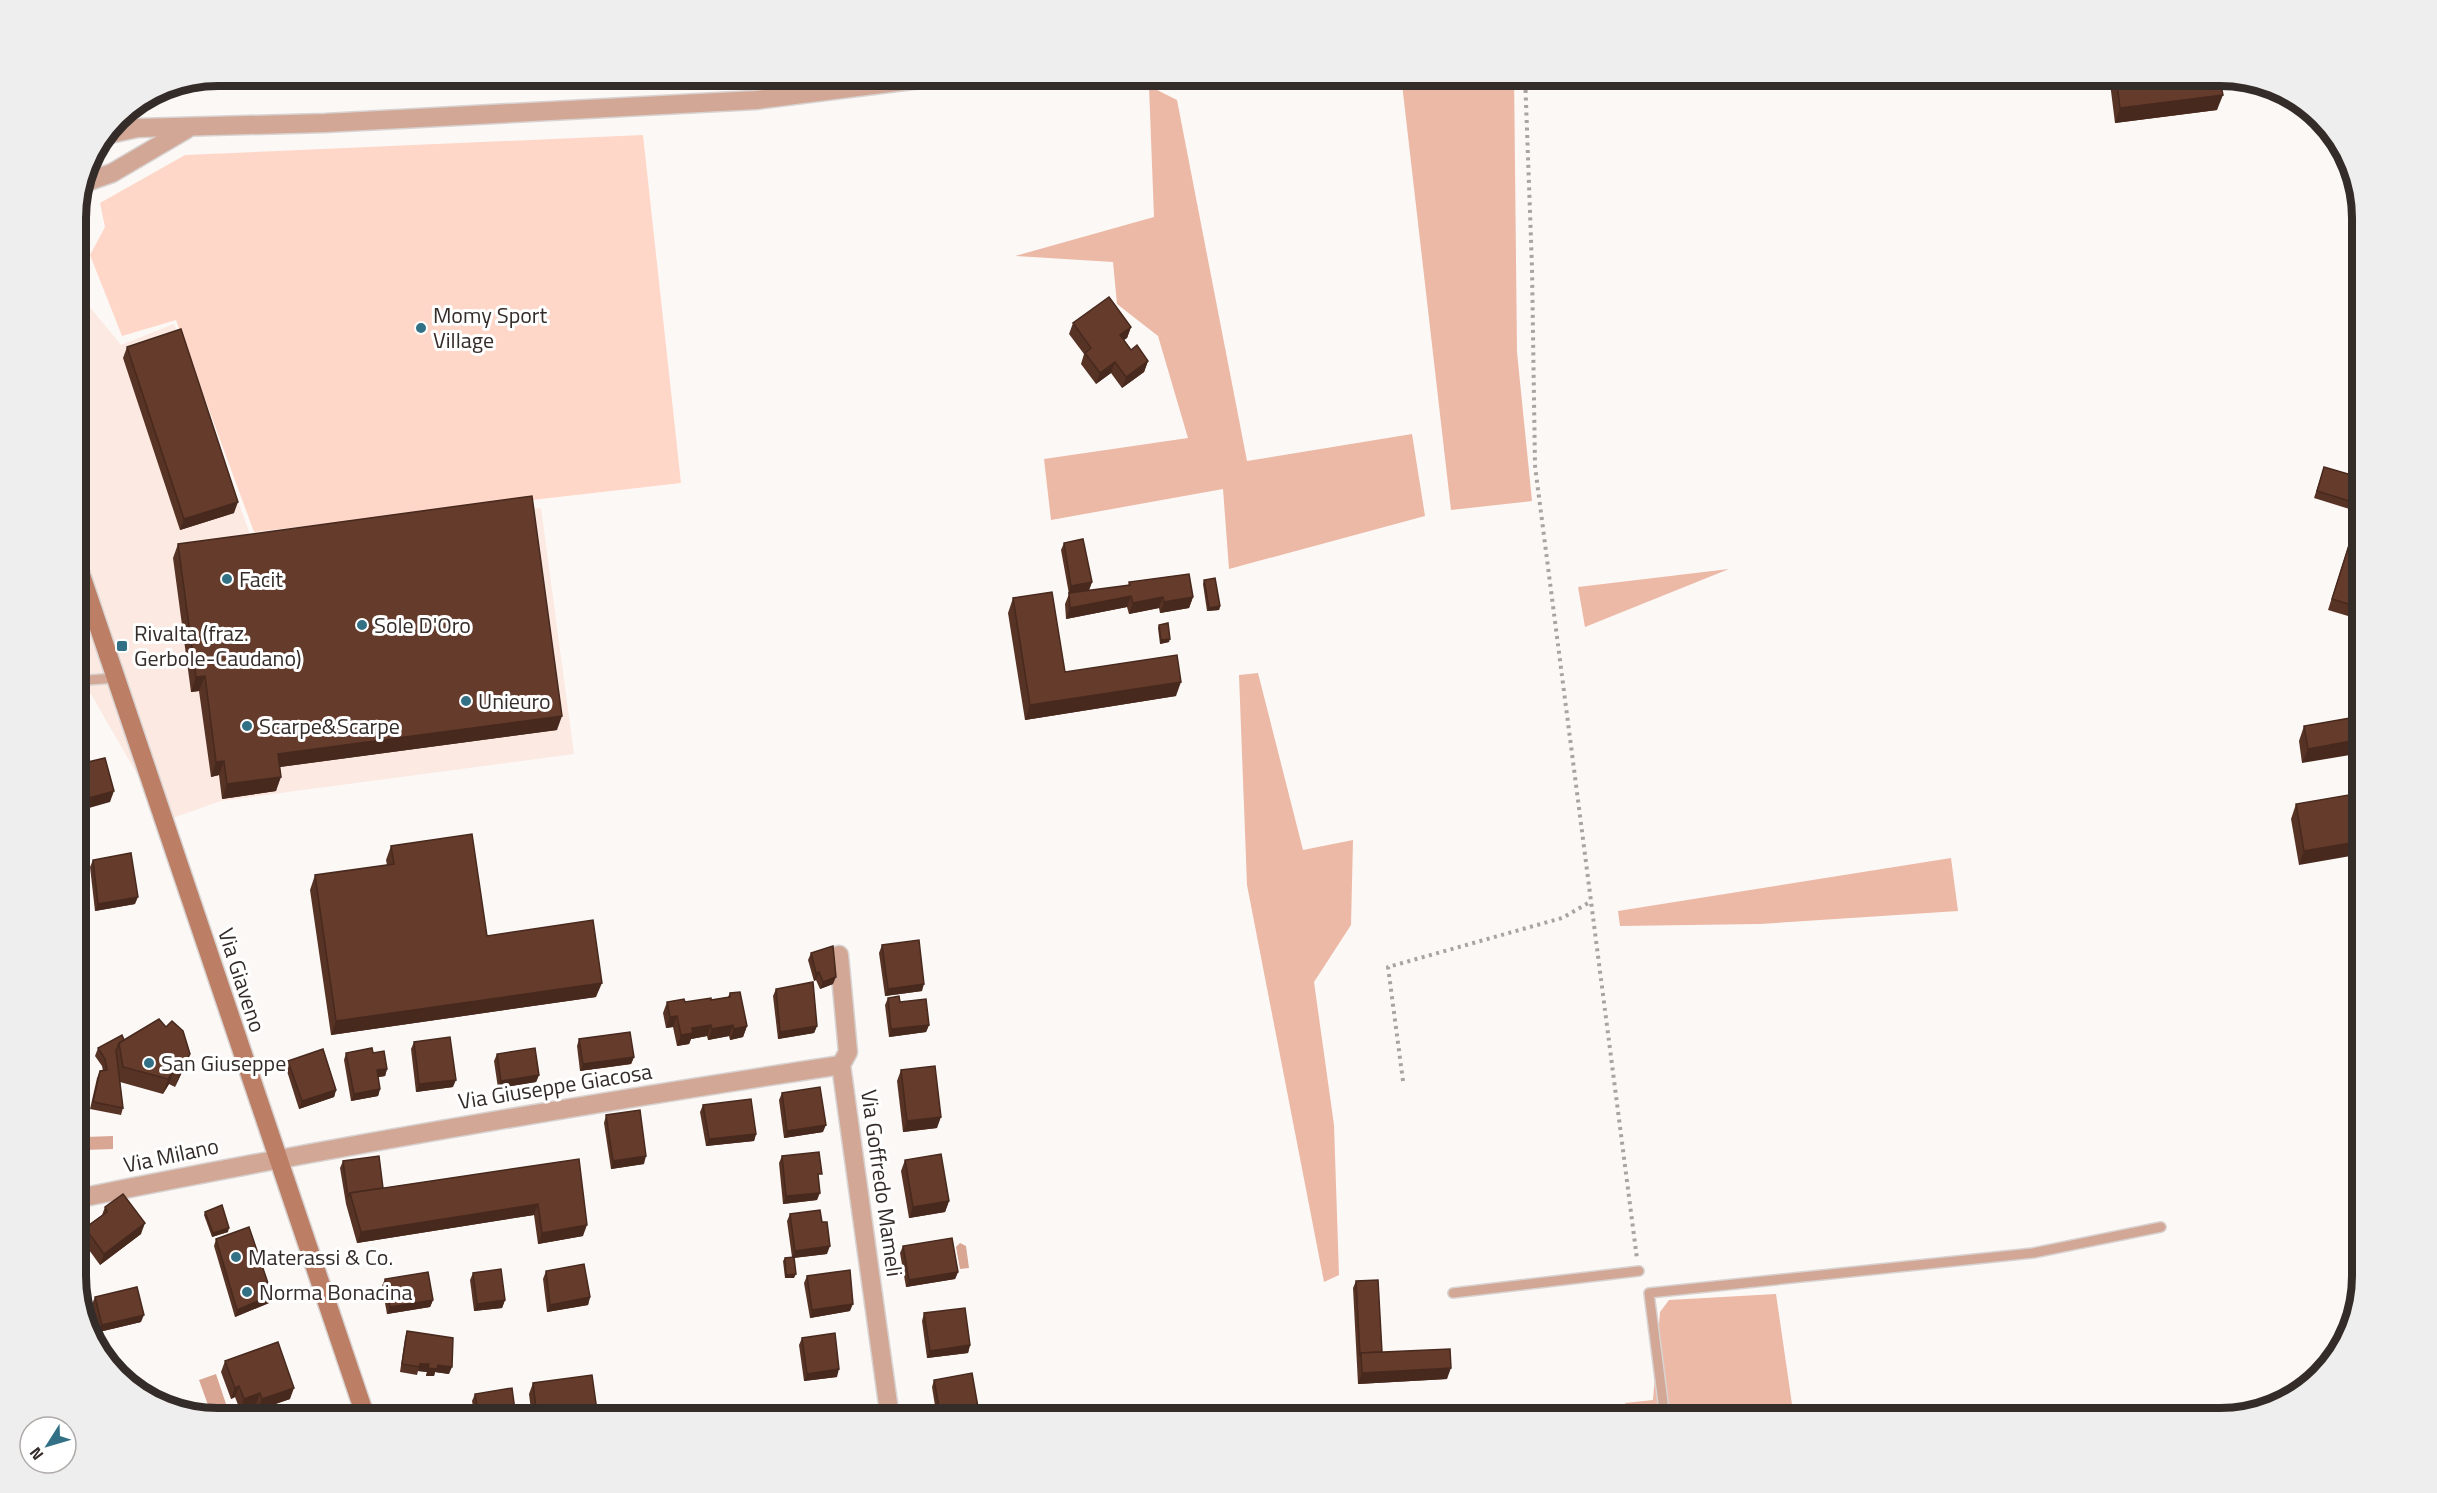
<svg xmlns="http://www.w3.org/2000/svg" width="2437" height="1493" font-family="'Titillium Web',sans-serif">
	<rect width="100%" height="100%" fill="#fcf8f6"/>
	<polygon fill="#fbe9e2" points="75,289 121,345 174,324 251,537 541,508 574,754 221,801 164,821 91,694 75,693"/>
	<polygon fill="#ffd7c8" points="643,135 681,483 254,532 176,320 122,336 90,255 105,227 100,203 185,155"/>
	<g fill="#ecb9a6">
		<polygon points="1401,75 1514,75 1517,352 1532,501 1451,510"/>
		<polygon points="1149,86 1177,100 1247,461 1412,434 1425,516 1229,569 1223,489 1051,520 1044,459 1188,438 1158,336 1117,304 1113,262 1015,256 1154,217"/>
		<polygon points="1729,569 1585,627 1578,587"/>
		<polygon points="1258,673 1303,850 1353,840 1351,925 1314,982 1334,1125 1339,1275 1324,1282 1247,885 1239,675"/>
		<polygon points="1951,858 1958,911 1760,924 1620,926 1618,911"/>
		<polygon points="1776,1294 1794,1418 1631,1418 1625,1403 1653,1400 1660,1312 1669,1300"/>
	</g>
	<g fill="#d8a693">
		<polygon points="113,1136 113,1149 85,1150 85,1137"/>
		<polygon points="960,1243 966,1246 969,1268 960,1269 956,1247"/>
		<polygon points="216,1374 228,1410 212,1416 199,1380"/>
	</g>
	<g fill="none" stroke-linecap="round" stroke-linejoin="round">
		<g stroke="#d8d3d1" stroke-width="12">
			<g id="lane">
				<polyline points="75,681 116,678"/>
				<polyline points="1453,1293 1639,1271"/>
				<polyline points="1665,1418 1649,1293 2033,1253 2161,1227"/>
				<polyline points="1971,1418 2018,1414 2029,1418"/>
			</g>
		</g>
		<g stroke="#d8d3d1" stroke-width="21">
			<g id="street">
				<polyline points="105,135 138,128 325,123 756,100 952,75"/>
				<polyline points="87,161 94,155 100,142"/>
				<polyline points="81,184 112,173 187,129"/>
				<polyline points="839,955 848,1052 841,1065 890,1418"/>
				<path d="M75 1199C329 1147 585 1104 841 1065"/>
			</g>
		</g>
		<g stroke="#d8d3d1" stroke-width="21">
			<polyline id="secondary" points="75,557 366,1418"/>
		</g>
		<g stroke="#a9a3a1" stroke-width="4" stroke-dasharray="3 4.5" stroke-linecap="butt">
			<polyline points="1525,75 1532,267 1535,466 1637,1259"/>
			<polyline points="967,85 1043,75"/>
			<polyline points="75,209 86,204 85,200"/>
			<polyline points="75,508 87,543"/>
			<polyline points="1403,1081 1388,967 1562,918 1590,902"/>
		</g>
		<use href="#lane" stroke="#d2a796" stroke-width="9"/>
		<use href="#street" stroke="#d2a796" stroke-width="18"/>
		<use href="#secondary" stroke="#bc7e65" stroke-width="18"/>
	</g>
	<g fill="#573325">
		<polygon points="2109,75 2219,75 2217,110 2115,123"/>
		<polygon points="1073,323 1131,327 1127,338 1123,340 1131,350 1148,361 1144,372 1122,388 1111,373 1096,384 1081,364 1084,354 1069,334"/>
		<polygon points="127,347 234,513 180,530 123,358"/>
		<polygon points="2324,467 2362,478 2362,609 2358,619 2328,610 2359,512 2314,498"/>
		<polygon points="1064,543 1092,582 1089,590 1074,593 1128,586 1129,582 1193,597 1189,608 1160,613 1159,608 1129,614 1127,607 1066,619 1065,604 1069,594 1061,550"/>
		<polygon points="178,544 557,730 280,767 276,791 222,799 219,775 211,777 199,691 191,692 173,558"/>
		<polygon points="1204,580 1220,606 1219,610 1207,611 1203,584"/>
		<polygon points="1013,598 1065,672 1176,696 1025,720 1008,613"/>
		<polygon points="1159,625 1169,642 1160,644 1158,628"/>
		<polygon points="2362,716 2302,763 2299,741 2304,726"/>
		<polygon points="2296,804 2362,804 2299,865 2291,819"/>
		<polygon points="391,846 487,936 596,997 331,1035 310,890 315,875 387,865 386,860"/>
		<polygon points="93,860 135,904 95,911 90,867"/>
		<polygon points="882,945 922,991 885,996 879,953"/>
		<polygon points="811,953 833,984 820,989 816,980 814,981 808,960"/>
		<polygon points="776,989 817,1026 814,1033 778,1039 773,996"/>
		<polygon points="730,993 747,1026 743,1037 730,1040 729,1036 708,1040 707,1036 691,1039 689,1044 677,1046 673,1027 666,1028 663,1013 667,1002 685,1002 711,1000 728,997"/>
		<polygon points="888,998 900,1002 929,1025 926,1032 889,1037 885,1005"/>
		<polygon points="579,1039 634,1057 631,1064 580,1071 577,1046"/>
		<polygon points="124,1040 184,1068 175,1087 169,1084 163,1094 120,1082 123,1108 121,1115 90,1109 97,1078 100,1071 103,1071 102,1066 95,1056 98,1048"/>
		<polygon points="414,1042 453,1087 416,1092 411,1049"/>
		<polygon points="346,1053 373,1053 387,1069 385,1076 378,1077 380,1089 378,1096 351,1101 344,1060"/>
		<polygon points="497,1054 539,1075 536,1082 498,1088 494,1061"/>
		<polygon points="288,1061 336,1090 334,1097 299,1109 286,1068"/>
		<polygon points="901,1070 937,1128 903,1132 897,1081"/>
		<polygon points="782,1093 823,1132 784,1138 779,1100"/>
		<polygon points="703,1105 756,1134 754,1141 706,1146 700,1112"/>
		<polygon points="606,1115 644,1164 611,1169 604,1123"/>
		<polygon points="782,1156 819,1181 817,1200 783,1204 779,1163"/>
		<polygon points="579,1159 583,1236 538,1244 534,1215 357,1243 346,1204 340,1168 343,1161 383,1188"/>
		<polygon points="905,1160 949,1201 945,1212 909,1218 901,1171"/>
		<polygon points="105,1207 141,1234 100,1265 81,1239 85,1228 102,1215"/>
		<polygon points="205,1212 228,1232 212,1237 204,1215"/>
		<polygon points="790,1214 827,1254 794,1258 794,1278 785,1278 783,1261 785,1258 792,1257 787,1221"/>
		<polygon points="216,1239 269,1303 235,1317 214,1246"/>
		<polygon points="903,1246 958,1272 955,1279 906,1287 900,1253"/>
		<polygon points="546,1271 590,1297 588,1305 547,1312 543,1279"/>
		<polygon points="473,1273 505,1300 502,1308 474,1311 470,1280"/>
		<polygon points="807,1276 850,1311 810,1318 804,1283"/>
		<polygon points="385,1279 433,1300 430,1307 387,1314 382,1286"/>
		<polygon points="1356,1281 1382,1352 1447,1379 1358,1384 1353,1288"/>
		<polygon points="95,1297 141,1322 99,1332 92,1304"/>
		<polygon points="924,1313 970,1345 968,1353 927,1358 922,1321"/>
		<polygon points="407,1331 449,1374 435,1372 434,1376 426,1376 427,1372 418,1371 417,1375 400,1372 405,1338"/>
		<polygon points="802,1338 837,1377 804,1381 799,1345"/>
		<polygon points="225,1361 290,1399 258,1410 256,1404 240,1410 235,1397 231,1399 221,1372"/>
		<polygon points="934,1380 977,1418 937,1418 932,1387"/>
		<polygon points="533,1383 598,1418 554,1418 554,1416 541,1418 532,1418 529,1394"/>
		<polygon points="475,1394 516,1418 475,1418 472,1401"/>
		<polygon points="819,1408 852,1418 817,1418 817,1415"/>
	</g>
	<g fill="#47291e">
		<polygon points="2223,95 2217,110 2115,123 2120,108"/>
		<polygon points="1131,327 1127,338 1116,346 1120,335"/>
		<polygon points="1148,361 1144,372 1122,388 1126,377"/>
		<polygon points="1115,362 1111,373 1096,384 1100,373"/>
		<polygon points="238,502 234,513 180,530 184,519"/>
		<polygon points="1092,582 1089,590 1068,594 1071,586"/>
		<polygon points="1131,596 1127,607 1066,619 1070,608"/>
		<polygon points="1163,597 1159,608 1129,614 1133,603"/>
		<polygon points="1193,597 1189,608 1160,613 1164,602"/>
		<polygon points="1220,606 1219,610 1207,611 1209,608"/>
		<polygon points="1170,639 1169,642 1160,644 1161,640"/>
		<polygon points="205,676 199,691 191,692 196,677"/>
		<polygon points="1181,682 1176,696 1025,720 1030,705"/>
		<polygon points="562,716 557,730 272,768 278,754"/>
		<polygon points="75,730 80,730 76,741"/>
		<polygon points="2362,739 2362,753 2302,763 2308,749"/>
		<polygon points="224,761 219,775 211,777 216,762"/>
		<polygon points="281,777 276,791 222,799 227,784"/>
		<polygon points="114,791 110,802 75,812 75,802"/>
		<polygon points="2362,841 2362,854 2299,865 2304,851"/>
		<polygon points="138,897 135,904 95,911 98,904"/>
		<polygon points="79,911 76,918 75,918 75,912"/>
		<polygon points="819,972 816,980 814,981 816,973"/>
		<polygon points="836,977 833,984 820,989 823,982"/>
		<polygon points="602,983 596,997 331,1035 336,1021"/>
		<polygon points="924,984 922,991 885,996 888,989"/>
		<polygon points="677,1016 673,1027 666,1028 670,1017"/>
		<polygon points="711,1025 707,1036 691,1039 689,1044 677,1046 681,1035 692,1028"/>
		<polygon points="733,1025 729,1036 708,1040 712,1029"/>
		<polygon points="929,1025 926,1032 889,1037 891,1029"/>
		<polygon points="747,1026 743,1037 730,1040 734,1029"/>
		<polygon points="817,1026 814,1033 778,1039 780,1032"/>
		<polygon points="190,1054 184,1068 175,1087 180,1072"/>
		<polygon points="634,1057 631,1064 580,1071 583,1064"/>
		<polygon points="387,1069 385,1076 374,1078 377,1070"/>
		<polygon points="174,1070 169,1084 163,1094 168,1079"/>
		<polygon points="539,1075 536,1082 498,1088 501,1081"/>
		<polygon points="456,1080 453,1087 416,1092 419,1084"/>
		<polygon points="380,1089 378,1096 351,1101 354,1094"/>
		<polygon points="336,1090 334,1097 299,1109 302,1101"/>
		<polygon points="941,1117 937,1128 903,1132 907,1121"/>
		<polygon points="826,1125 823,1132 784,1138 787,1131"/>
		<polygon points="756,1134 754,1141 706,1146 709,1139"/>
		<polygon points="646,1156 644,1164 611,1169 613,1161"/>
		<polygon points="820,1193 817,1200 783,1204 786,1196"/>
		<polygon points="949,1201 945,1212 909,1218 913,1207"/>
		<polygon points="538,1204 534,1215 357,1243 361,1232"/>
		<polygon points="145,1223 141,1234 100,1265 104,1254"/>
		<polygon points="587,1225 583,1236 538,1244 542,1233"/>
		<polygon points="229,1228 228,1232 212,1237 213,1233"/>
		<polygon points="830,1246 827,1254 792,1258 795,1251"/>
		<polygon points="958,1272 955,1279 906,1287 909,1280"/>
		<polygon points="796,1274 794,1278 785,1278 786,1275"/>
		<polygon points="272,1295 269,1303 235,1317 237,1310"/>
		<polygon points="590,1297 588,1305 547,1312 550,1305"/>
		<polygon points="433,1300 430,1307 387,1314 390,1307"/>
		<polygon points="505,1300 502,1308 474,1311 477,1304"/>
		<polygon points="853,1304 850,1311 810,1318 812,1310"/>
		<polygon points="144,1315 141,1322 99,1332 102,1325"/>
		<polygon points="970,1345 968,1353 927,1358 930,1351"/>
		<polygon points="420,1364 429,1364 427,1372 418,1371"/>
		<polygon points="438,1365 452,1367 449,1374 435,1372 434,1376 426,1376 428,1368"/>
		<polygon points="1451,1368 1447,1379 1358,1384 1362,1373"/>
		<polygon points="839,1369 837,1377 804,1381 807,1374"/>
		<polygon points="239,1386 235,1397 231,1399 235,1388"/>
		<polygon points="294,1388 290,1399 258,1410 262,1399"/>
		<polygon points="260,1393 256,1404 240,1410 244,1399"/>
		<polygon points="558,1405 554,1416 541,1418 533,1418 536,1408"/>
		<polygon points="979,1413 977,1418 949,1418"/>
	</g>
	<g fill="#653b2b" stroke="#47291e" stroke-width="1.5">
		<polygon points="2116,75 2219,75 2223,95 2120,108"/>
		<polygon points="1109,297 1131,327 1120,335 1131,350 1137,345 1148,361 1126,377 1115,362 1100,373 1085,353 1091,348 1073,323"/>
		<polygon points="181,329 238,502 184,519 127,347"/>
		<polygon points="2324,467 2362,478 2362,505 2317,491"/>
		<polygon points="532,496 562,716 278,754 281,777 227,784 224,761 216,762 205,676 196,677 178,544"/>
		<polygon points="2362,504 2362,608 2332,599"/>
		<polygon points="1083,539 1092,582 1071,586 1064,543"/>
		<polygon points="1189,574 1193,597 1164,602 1163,597 1133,603 1131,596 1070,608 1069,593 1130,585 1129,582"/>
		<polygon points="1215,578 1220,606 1209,608 1204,580"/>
		<polygon points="1052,592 1065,672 1177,655 1181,682 1030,705 1013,598"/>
		<polygon points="1168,623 1170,639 1161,640 1159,625"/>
		<polygon points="75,701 79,701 80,730 75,730"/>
		<polygon points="2362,716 2362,739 2308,749 2304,726"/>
		<polygon points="105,758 114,791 75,802 75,765"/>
		<polygon points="2360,793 2362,804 2362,841 2304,851 2296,804"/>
		<polygon points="472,834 487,936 593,920 602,983 336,1021 315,875 394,864 391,846"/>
		<polygon points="131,853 138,897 98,904 93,860"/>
		<polygon points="75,893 79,911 75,912"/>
		<polygon points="919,940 924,984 888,989 882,945"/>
		<polygon points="833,946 836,977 823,982 819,972 816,973 811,953"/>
		<polygon points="813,982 817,1026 780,1032 776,989"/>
		<polygon points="740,992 747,1026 734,1029 733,1025 712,1029 711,1025 692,1028 693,1033 681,1035 677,1016 670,1017 667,1002 684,999 685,1002 711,998 711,1000 730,997 730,993"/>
		<polygon points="899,996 900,1002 926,999 929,1025 891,1029 888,998"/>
		<polygon points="159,1019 166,1027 172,1021 183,1031 190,1054 180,1072 174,1070 168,1079 123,1067 119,1043"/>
		<polygon points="630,1032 634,1057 583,1064 579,1039"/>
		<polygon points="122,1035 124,1040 119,1043 117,1049 116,1050 123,1108 93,1102 100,1071 107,1070 105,1059 98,1048"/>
		<polygon points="450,1037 456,1080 419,1084 414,1042"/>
		<polygon points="372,1048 373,1053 384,1051 387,1069 377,1070 380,1089 354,1094 346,1053"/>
		<polygon points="535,1048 539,1075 501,1081 497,1054"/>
		<polygon points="323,1049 336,1090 302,1101 288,1061"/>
		<polygon points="935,1066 941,1117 907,1121 901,1070"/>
		<polygon points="820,1087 826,1125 787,1131 782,1093"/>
		<polygon points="751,1099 756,1134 709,1139 703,1105"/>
		<polygon points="640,1110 646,1156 613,1161 606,1115"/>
		<polygon points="819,1152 822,1174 818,1174 820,1193 786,1196 782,1156"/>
		<polygon points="941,1154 949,1201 913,1207 905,1160"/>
		<polygon points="379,1156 383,1188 350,1193 348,1197 343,1161"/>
		<polygon points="579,1159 587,1225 542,1233 538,1204 361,1232 350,1193"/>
		<polygon points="123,1194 145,1223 104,1254 85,1228 107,1212 105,1207"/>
		<polygon points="222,1205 229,1228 213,1233 205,1212"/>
		<polygon points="820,1210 822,1222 827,1222 830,1246 795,1251 790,1214"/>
		<polygon points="249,1227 272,1295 237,1310 216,1239"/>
		<polygon points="952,1238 958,1272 909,1280 903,1246"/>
		<polygon points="794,1257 796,1274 786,1275 785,1258"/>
		<polygon points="584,1264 590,1297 550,1305 546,1271"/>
		<polygon points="501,1269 505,1300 477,1304 473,1273"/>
		<polygon points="850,1270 853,1304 812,1310 807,1276"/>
		<polygon points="428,1272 433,1300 390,1307 385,1279"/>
		<polygon points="1378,1280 1382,1352 1361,1353 1360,1356 1356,1281"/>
		<polygon points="137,1287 144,1315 102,1325 95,1297"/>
		<polygon points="965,1308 970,1345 930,1351 924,1313"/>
		<polygon points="407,1331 453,1338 452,1367 438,1365 437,1369 428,1368 429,1364 420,1364 419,1367 402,1364"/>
		<polygon points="835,1333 839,1369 807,1374 802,1338"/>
		<polygon points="278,1342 294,1388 262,1399 260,1393 244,1399 239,1386 235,1388 225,1361"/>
		<polygon points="1450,1349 1451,1368 1362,1373 1361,1353"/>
		<polygon points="972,1373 979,1413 949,1418 941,1418 934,1380"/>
		<polygon points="592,1375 598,1418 560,1418 558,1405 536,1408 533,1383"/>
		<polygon points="512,1388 516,1418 479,1418 475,1394"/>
		<polygon points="850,1405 852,1418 820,1418 819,1408"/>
	</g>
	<g fill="#327185" stroke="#fff" stroke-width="2">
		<circle cx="421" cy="328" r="6"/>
		<circle cx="227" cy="579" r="6"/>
		<circle cx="362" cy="625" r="6"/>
		<rect x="116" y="640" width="12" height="12" rx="3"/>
		<circle cx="466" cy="701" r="6"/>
		<circle cx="247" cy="726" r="6"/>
		<circle cx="149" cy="1063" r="6"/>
		<circle cx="236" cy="1257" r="6"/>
		<circle cx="247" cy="1292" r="6"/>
	</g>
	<g text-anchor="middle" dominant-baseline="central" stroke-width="6" stroke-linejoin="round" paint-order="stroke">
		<g font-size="22" fill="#342c29" stroke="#fff" text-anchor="start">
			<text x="433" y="315">Momy Sport<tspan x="433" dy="25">Village</tspan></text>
			<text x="239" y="579">Facit</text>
			<text x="374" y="625">Sole D'Oro</text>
			<text x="134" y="633">Rivalta (fraz.<tspan x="134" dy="25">Gerbole-Caudano)</tspan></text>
			<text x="478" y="701">Unieuro</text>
			<text x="259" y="726">Scarpe&amp;Scarpe</text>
			<text x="161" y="1063">San Giuseppe</text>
			<text x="248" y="1257">Materassi &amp; Co.</text>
			<text x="259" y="1292">Norma Bonacina</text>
		</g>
		<g font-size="22" fill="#342c29" stroke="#fff">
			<text transform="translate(242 980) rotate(72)">Via Giaveno</text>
			<text transform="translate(555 1086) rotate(-9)">Via Giuseppe Giacosa</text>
			<text transform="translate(171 1155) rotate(-12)">Via Milano</text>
			<text transform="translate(882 1183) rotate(82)">Via Goffredo Mameli</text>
		</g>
	</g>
	<path d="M0 0H2437V1493H0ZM218 86H2220A132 132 0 0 1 2352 218V1276A132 132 0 0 1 2220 1408H218A132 132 0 0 1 86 1276V218A132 132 0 0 1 218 86Z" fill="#efeeee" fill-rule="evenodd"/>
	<path fill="none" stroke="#342c29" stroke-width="8" d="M218 86H2220A132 132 0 0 1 2352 218V1276A132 132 0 0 1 2220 1408H218A132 132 0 0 1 86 1276V218A132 132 0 0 1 218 86Z"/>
	<g transform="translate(48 1445) rotate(233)"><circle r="28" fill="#ffffff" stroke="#aeaba9" stroke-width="1.5"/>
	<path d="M0-4.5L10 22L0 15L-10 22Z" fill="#327185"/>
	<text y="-9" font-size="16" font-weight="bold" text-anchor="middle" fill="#342c29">N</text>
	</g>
</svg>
